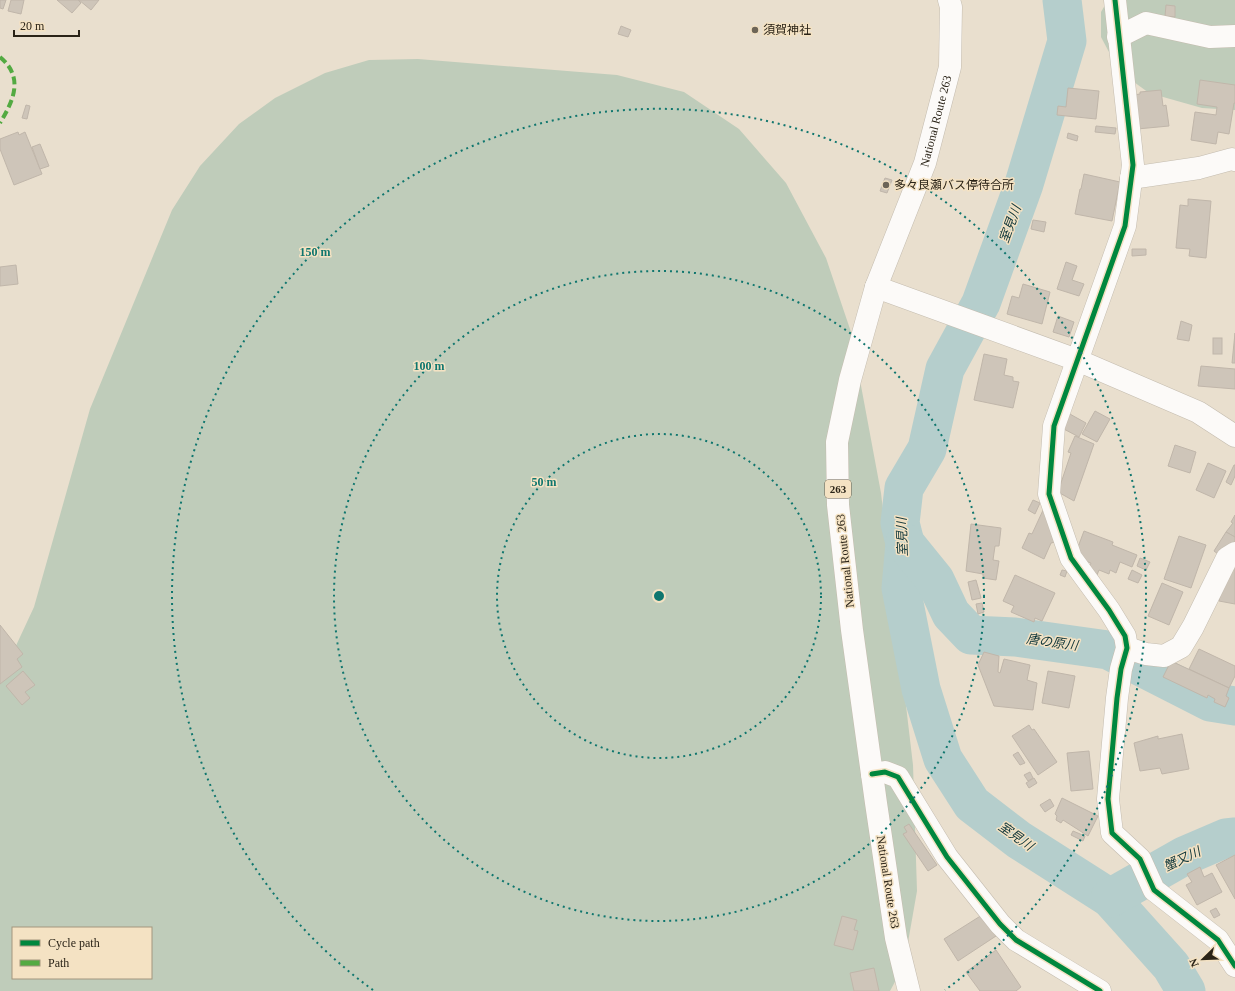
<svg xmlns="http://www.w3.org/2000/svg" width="1235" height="991" font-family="'Times New Roman','Noto Sans JP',serif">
	<rect width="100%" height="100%" fill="#e9dfce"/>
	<g fill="#bfccba" fill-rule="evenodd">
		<polygon points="1108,0 1235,0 1235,110 1202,108 1149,93 1119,71 1101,37 1101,12"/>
		<path d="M418 59 617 75 684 92 739 129 786 183 826 258 851 332 881 493 913 765 917 891 904 965 890 991H0V680L34 607 90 409 172 210 200 166 239 124 275 98 325 73 369 60ZM13 928H151V978H13Z"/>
	</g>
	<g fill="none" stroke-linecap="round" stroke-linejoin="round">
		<g stroke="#b5cecc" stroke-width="39">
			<polyline points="1062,0 1067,41 1024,184 981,303 945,369 927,449 904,488 900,523 905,543 901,588 921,689 943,759 972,804 1019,840 1110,898 1171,966 1186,991"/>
			<polyline points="905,543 935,580 951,614 971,635 1015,637 1108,650 1210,702 1235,706"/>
			<polyline points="1110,898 1184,856 1226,838 1235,837"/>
		</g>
	</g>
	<g fill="#cec5b9" stroke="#c0b6aa">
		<polygon points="0,0 6,0 3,9 0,8"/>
		<polygon points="11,0 24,0 21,14 8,11"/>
		<polygon points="57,0 78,0 81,3 72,13"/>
		<polygon points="79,0 99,0 91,10"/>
		<polygon points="1166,5 1175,6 1175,17 1165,16"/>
		<polygon points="621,26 631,30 628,37 618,34"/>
		<polygon points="1200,80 1235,85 1235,103 1234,103 1229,134 1218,132 1216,144 1191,140 1195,112 1216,115 1217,107 1197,104"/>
		<polygon points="1068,88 1099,91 1096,119 1057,115 1058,106 1066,107"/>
		<polygon points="1161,90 1163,106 1166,105 1169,126 1137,129 1133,95 1140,94 1140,92"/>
		<polygon points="26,105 30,106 27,119 22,118"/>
		<polygon points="1096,126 1116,128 1115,134 1095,132"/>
		<polygon points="18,132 19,135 25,132 42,174 14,185 0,149 0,139"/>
		<polygon points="1068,133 1078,136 1077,141 1067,138"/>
		<polygon points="40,144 49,166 40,169 32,147"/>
		<polygon points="1084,174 1120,182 1112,221 1075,214 1080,189 1081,189"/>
		<polygon points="885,178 892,180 887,193 880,191"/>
		<polygon points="1188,199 1211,201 1206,258 1189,256 1190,249 1176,248 1180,205 1188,206"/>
		<polygon points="1033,220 1046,222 1044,232 1031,229"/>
		<polygon points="1132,249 1146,249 1146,255 1132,256"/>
		<polygon points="1066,262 1077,266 1072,280 1084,284 1079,296 1057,289"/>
		<polygon points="16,265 18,284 0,286 0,267"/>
		<polygon points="1023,284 1050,292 1042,324 1007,314 1012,296 1019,298"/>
		<polygon points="1058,316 1074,322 1069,337 1053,332"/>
		<polygon points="1181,321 1192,325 1189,341 1177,339"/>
		<polygon points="1235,333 1235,363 1232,363"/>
		<rect x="1213" y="338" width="9" height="16"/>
		<polygon points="984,354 1007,359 1004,375 1013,377 1013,381 1019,382 1013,408 974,400"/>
		<polygon points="1201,366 1235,369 1235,389 1198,386"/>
		<polygon points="1095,411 1110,419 1097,442 1082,434"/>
		<polygon points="1068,413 1086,423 1079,437 1060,427"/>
		<polygon points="1075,436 1094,444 1074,501 1058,492 1071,453 1068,452"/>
		<polygon points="1175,445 1196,452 1190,473 1168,466"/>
		<polygon points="1208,463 1226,471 1214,498 1196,490"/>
		<polygon points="1234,465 1235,465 1235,476 1231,485 1226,482"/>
		<polygon points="1033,500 1040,503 1035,514 1028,510"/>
		<polygon points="1044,508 1055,542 1051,543 1044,559 1022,548 1029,533 1032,534"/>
		<polygon points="1235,515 1235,537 1226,532 1233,523 1231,522"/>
		<polygon points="971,524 1001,528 999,546 995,546 993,560 999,561 996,580 983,578 983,574 966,571"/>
		<polygon points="1084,531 1113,542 1112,545 1137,555 1132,567 1120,562 1116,573 1110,570 1109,574 1099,570 1097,575 1087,572 1091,563 1080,559 1075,555"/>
		<polygon points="1226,532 1235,537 1235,544 1218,554 1214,551"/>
		<polygon points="1179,536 1206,545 1191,588 1164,579"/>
		<polygon points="1140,558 1150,562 1146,570 1137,566"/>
		<polygon points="1235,564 1235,604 1219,601 1223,580"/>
		<polygon points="1062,570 1067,571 1065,577 1060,575"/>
		<polygon points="1132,570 1142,575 1138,583 1128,579"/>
		<polygon points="1015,575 1055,593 1042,621 1035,618 1034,622 1011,612 1014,606 1003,601"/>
		<polygon points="976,580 981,598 972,600 968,582"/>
		<polygon points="1162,583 1183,592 1169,625 1148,616"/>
		<polygon points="982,603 984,612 978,614 976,604"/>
		<polygon points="0,625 23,654 17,659 22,667 0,684"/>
		<polygon points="1199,649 1235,666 1235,676 1229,688 1189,669"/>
		<polygon points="984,652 999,656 998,672 1000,673 1004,659 1030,665 1027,680 1037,683 1033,710 994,706 978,665"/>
		<polygon points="1171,661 1229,688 1226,696 1229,698 1225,707 1214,702 1215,699 1208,695 1207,698 1163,677"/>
		<polygon points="23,671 35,685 25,692 30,698 22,705 6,686"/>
		<polygon points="1048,671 1075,676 1069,708 1042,703"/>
		<polygon points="1029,725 1032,730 1034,729 1057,762 1038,775 1012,736"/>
		<polygon points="1182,734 1189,769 1162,774 1160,768 1140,771 1134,743 1158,736 1158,739"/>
		<polygon points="1089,751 1093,789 1071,791 1067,753"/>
		<polygon points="1018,752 1025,763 1020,765 1013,755"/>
		<polygon points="1030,772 1033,778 1028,781 1024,775"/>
		<polygon points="1034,778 1037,783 1029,788 1026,783"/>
		<polygon points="1062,798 1098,816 1088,836 1063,820 1061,823 1056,820 1057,816 1055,814"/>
		<polygon points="1050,799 1054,806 1045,812 1040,805"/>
		<polygon points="909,824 937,865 928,871 903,834 907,832 904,827"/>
		<polygon points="1073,831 1085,836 1083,841 1071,835"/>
		<polygon points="1235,855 1235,899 1216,865"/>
		<polygon points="1200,867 1204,877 1212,873 1222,892 1197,905 1186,885 1192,882 1187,874"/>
		<polygon points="1216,908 1220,915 1214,918 1210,911"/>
		<polygon points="982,915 996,936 958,961 944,939"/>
		<polygon points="842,916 857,920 854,930 858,931 853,950 834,945"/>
		<polygon points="996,950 1021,987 1016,991 980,991 966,972"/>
		<polygon points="874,968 879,991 854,991 850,973"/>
	</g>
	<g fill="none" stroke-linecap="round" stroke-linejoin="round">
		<g stroke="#c4bcaf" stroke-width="23">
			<g id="minor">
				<polyline points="1115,0 1133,165 1125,226 1054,426 1049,494 1071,558 1109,610 1125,636 1127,648 1121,669 1117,698 1108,799 1112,833 1140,859 1154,890 1218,940 1235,966"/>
				<polyline points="1118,37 1146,23 1210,37 1235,36"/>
				<polyline points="1131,178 1199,168 1232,159 1235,160"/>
				<polyline points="876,287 1077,360 1198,412 1235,436"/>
				<polyline points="1127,648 1146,654 1164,656 1181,647 1193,627 1227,558 1235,553"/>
				<polyline points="872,774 885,772 898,777 947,857 1000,924 1016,940 1100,991"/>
			</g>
		</g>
		<g stroke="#c4bcaf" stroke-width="23">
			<g id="highway">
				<path id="s1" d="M909 991 896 938 876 803 852 630 838 505 837 442 850 380 876 287 925 163 950 67 951 7 949 0"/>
			</g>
		</g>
		<use href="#minor" stroke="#fcfaf8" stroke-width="22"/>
		<use href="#highway" stroke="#fcfaf8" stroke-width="22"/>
		<path stroke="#53aa42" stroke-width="4" stroke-dasharray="8 4" stroke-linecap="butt" d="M0 57C24 77 14 100 0 123"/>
		<g stroke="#f4e2c3" stroke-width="8">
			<g id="cycleway">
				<polyline points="1115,0 1133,165 1125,226 1054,426 1049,494 1071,558 1109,610 1125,636 1127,648 1121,669 1117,698 1108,799 1112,833 1140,859 1154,890 1218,940 1235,966"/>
				<polyline points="872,774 885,772 898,777 947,857 1000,924 1016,940 1100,991"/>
			</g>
		</g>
		<use href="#cycleway" stroke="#00873e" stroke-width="5"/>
	</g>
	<g fill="none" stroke="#0f766e" stroke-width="2" stroke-dasharray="2 4">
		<circle cx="659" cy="596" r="162"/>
		<circle cx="659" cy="596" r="325"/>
		<path d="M373 990A487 487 0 1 1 945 990"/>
	</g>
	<g fill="#6d6557" stroke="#f4e2c3" stroke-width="1.5">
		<circle cx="755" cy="30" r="4"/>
		<circle cx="886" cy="185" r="4"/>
	</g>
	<g text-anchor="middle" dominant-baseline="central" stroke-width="3" stroke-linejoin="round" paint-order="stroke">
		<rect fill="#f4e2c3" stroke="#675c4b" stroke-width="1" x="825" y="480" width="26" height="18" rx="3"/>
		<g font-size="11" font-weight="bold" fill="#2a2317">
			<text x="838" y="489">263</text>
		</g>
		<g font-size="12" fill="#2a2317" stroke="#f4e2c3" text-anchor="start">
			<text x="763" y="30">須賀神社</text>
			<text x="894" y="185">多々良瀬バス停待合所</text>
		</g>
		<g font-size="12" fill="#2a2317" stroke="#f4e2c3">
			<text stroke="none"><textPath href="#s1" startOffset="891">National Route 263</textPath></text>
			<text transform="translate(845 561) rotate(-96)">National Route 263</text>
			<text transform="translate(888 882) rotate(81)">National Route 263</text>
		</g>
		<g font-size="13" font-style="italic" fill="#0e363a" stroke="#f4e2c3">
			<text transform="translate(1010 224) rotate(-70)">室見川</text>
			<text transform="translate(902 537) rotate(-92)">室見川</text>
			<text transform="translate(1052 642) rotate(8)">唐の原川</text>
			<text transform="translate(1016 836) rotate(35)">室見川</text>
			<text transform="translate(1182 859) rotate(-25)">蟹又川</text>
		</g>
	</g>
	<circle cx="659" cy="596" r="6" fill="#0f766e" stroke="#f4e2c3" stroke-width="2"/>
	<g font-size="12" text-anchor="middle" font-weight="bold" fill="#0f766e" stroke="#f4e2c3" stroke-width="3" stroke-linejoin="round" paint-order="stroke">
		<text x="315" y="256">150 m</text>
		<text x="429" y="370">100 m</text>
		<text x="544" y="486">50 m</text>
	</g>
	<rect x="12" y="927" width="140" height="52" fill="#f4e2c3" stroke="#a3967e"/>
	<rect x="20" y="940" width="20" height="6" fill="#00873e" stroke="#a3967e"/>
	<text x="48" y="947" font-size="12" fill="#2a2317">Cycle path</text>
	<rect x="20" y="960" width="20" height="6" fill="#53aa42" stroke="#a3967e"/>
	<text x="48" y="967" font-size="12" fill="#2a2317">Path</text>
	<g transform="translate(1203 959) rotate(247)" stroke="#f4e2c3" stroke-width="3" paint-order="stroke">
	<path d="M0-3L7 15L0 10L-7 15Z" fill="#2a2317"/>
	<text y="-6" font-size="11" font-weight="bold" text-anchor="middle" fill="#2a2317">N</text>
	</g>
	<path d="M14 30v6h65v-6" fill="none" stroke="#2a2317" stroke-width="2"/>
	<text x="20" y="30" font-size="12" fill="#2a2317" stroke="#f4e2c3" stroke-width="3" paint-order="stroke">20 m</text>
</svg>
